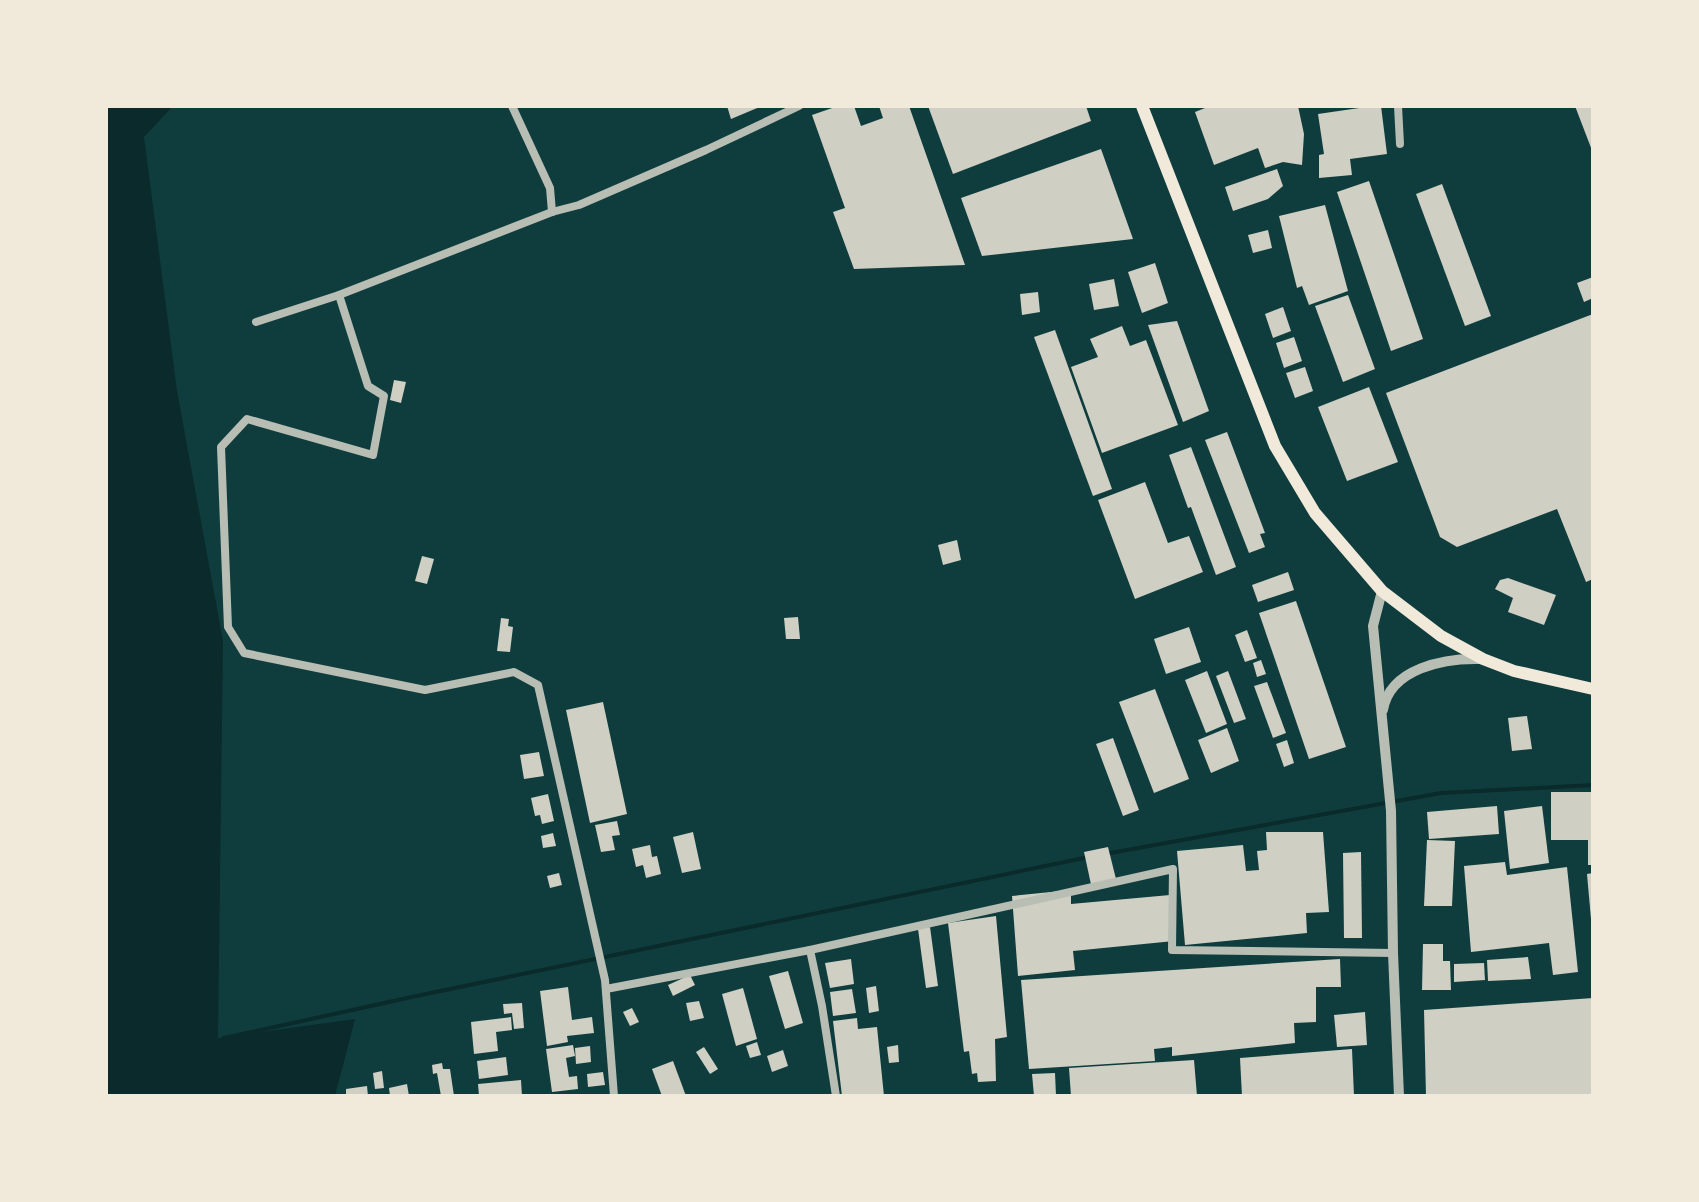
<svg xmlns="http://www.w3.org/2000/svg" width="1699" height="1202" font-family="'Fira Sans',sans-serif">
	<rect width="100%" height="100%" fill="#0f3d3e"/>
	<polygon fill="#0a2a2b" points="106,106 173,106 144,137 177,391 223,641 218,1038 355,1019 335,1096 106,1096"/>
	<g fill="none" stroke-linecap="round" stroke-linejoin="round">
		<g stroke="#0a2a2b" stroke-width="4">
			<polyline points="1105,854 1441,793 1593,785"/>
			<polyline points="224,1038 421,995 1089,857"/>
		</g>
	</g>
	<g fill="#cfcfc3">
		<polygon points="727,106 762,106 731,119"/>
		<polygon points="838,106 854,106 861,126 883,118 879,106 909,106 965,265 854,269 833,212 845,208 812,115"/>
		<polygon points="928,106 1086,106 1091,121 953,174"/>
		<polygon points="1210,106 1298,106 1304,134 1302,165 1283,162 1265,168 1258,148 1214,165 1195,112"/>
		<polygon points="1373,106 1381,106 1387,154 1350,159 1352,175 1319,178 1319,155 1324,154 1318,114"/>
		<polygon points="1575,106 1593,106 1593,153"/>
		<polygon points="1101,149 1133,239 982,256 961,198"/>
		<polygon points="1277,169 1283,186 1268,199 1233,211 1225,187"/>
		<polygon points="1369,181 1423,339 1391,351 1337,192"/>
		<polygon points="1442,184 1491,316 1465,326 1416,194"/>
		<polygon points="1325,205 1348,291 1309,305 1302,286 1297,288 1279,216"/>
		<polygon points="1268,230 1272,248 1253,253 1248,235"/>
		<polygon points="1155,263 1168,303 1142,313 1128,272"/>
		<polygon points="1593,277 1593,298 1584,302 1577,283"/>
		<polygon points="1114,279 1119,306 1094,310 1089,284"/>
		<polygon points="1038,292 1040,312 1022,315 1020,294"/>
		<polygon points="1348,295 1375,369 1343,382 1315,306"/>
		<polygon points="1283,307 1291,331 1273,338 1265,314"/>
		<polygon points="1593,314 1593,579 1586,582 1557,509 1457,547 1440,537 1386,393"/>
		<polygon points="1177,321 1209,411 1183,422 1148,325"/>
		<polygon points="1122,326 1130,346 1146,340 1178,425 1102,453 1071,367 1098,357 1090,339"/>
		<polygon points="1055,330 1112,489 1093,496 1034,337"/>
		<polygon points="1294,337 1302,361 1284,368 1276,343"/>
		<polygon points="1305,367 1313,391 1295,398 1286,373"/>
		<polygon points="394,380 406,382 401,403 390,400"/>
		<polygon points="1369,387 1398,462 1347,481 1318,407"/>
		<polygon points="1227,432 1265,533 1260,534 1265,547 1249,553 1205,440"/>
		<polygon points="1191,447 1236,567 1216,575 1191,507 1188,508 1169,455"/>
		<polygon points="1145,482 1168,543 1189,536 1203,572 1135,599 1098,500"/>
		<polygon points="957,540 961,560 943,565 938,545"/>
		<polygon points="422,556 434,559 427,584 415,581"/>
		<polygon points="1288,572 1294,590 1258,602 1252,585"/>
		<polygon points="1508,578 1556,595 1544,625 1508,612 1513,598 1495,589 1500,580"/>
		<polygon points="1296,601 1346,747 1309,759 1259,613"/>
		<polygon points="798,617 800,639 786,639 784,618"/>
		<polygon points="501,618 509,619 508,626 513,627 510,652 497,651"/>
		<polygon points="1189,627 1201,662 1166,674 1154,639"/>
		<polygon points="1247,630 1257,658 1245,662 1235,635"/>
		<polygon points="1261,660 1266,674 1257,677 1253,663"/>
		<polygon points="1207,671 1227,724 1206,733 1185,680"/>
		<polygon points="1228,671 1246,719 1234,723 1216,676"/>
		<polygon points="1267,682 1286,733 1273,738 1254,686"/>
		<polygon points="1155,689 1189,779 1154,793 1119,702"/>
		<polygon points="603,702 627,814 590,823 566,710"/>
		<polygon points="1527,716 1532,749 1512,751 1508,718"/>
		<polygon points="1227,728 1239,761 1211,773 1198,740"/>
		<polygon points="1113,738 1139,810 1123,816 1096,744"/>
		<polygon points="1287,740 1294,763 1284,767 1276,744"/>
		<polygon points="539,752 544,776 524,779 520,755"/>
		<polygon points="1551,792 1593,792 1593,865 1588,865 1588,840 1551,840"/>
		<polygon points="548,794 554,821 542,824 540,815 535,816 531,798"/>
		<polygon points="1497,806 1499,834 1429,839 1427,812"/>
		<polygon points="1542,806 1549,863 1510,869 1504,811"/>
		<polygon points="617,821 620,835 612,836 615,850 601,852 595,825"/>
		<polygon points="693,832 701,869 682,873 673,837"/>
		<polygon points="1266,832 1323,832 1329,912 1306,913 1307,933 1185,945 1177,851 1243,845 1246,871 1259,870 1257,851 1267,850"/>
		<polygon points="553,833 556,846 543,848 541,836"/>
		<polygon points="1427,840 1455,841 1452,906 1424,906"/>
		<polygon points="650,845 652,857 657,856 661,874 646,878 643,865 636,867 632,849"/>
		<polygon points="1108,847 1117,883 1092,889 1084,852"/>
		<polygon points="1361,852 1362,938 1344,938 1343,853"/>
		<polygon points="1505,862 1507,875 1567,867 1578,972 1553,975 1549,943 1471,952 1464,866"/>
		<polygon points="559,873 562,885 550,888 547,876"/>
		<polygon points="1593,873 1593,919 1591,919 1587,874"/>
		<polygon points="1071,890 1071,904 1170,895 1174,941 1073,951 1075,970 1018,976 1012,896"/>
		<polygon points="996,916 1007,1037 995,1039 996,1081 978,1082 977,1073 972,1074 969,1051 964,1052 948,923"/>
		<polygon points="930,927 938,986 926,988 918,929"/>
		<polygon points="1423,944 1443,944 1443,961 1450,961 1451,990 1422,990"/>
		<polygon points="1528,957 1531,979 1488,981 1487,960"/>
		<polygon points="851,959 854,984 830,988 825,963"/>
		<polygon points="1340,959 1341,987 1316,987 1316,1022 1294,1023 1295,1043 1172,1056 1172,1047 1154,1049 1155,1061 1029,1069 1021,980"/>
		<polygon points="1484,963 1485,980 1454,982 1454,964"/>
		<polygon points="788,971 803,1023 785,1029 769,976"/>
		<polygon points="690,975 695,985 673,996 668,985"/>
		<polygon points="876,986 879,1011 869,1013 866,988"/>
		<polygon points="568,987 572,1020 592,1017 594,1033 567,1036 568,1042 547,1046 540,991"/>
		<polygon points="743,988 757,1039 736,1046 722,994"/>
		<polygon points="852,989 856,1013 833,1016 830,992"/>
		<polygon points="1593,998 1593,1096 1426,1096 1424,1010"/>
		<polygon points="699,1001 704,1018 690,1021 686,1003"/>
		<polygon points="522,1003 524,1028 514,1029 512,1013 504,1014 503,1004"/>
		<polygon points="632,1008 639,1022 630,1026 623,1012"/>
		<polygon points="1365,1012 1367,1045 1337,1047 1334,1015"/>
		<polygon points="511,1017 512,1030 496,1032 498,1051 474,1054 471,1022"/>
		<polygon points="857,1018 858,1029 877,1027 884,1096 842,1096 833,1021"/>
		<polygon points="757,1042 761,1055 750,1058 746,1046"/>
		<polygon points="573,1045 575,1056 566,1058 569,1077 577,1076 578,1089 552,1092 546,1049"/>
		<polygon points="898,1045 899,1062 889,1063 887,1047"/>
		<polygon points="590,1046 591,1062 576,1064 575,1048"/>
		<polygon points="704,1047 718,1069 710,1074 696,1052"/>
		<polygon points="1352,1049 1354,1096 1242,1096 1240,1058"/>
		<polygon points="783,1050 788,1066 772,1072 767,1056"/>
		<polygon points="506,1057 508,1075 479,1079 477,1061"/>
		<polygon points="1194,1060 1197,1096 1071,1096 1069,1068"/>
		<polygon points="673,1061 686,1096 662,1096 652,1069"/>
		<polygon points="442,1063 443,1069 450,1069 454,1096 441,1096 437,1073 433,1074 432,1065"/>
		<polygon points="382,1071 384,1088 375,1089 373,1073"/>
		<polygon points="603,1072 605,1085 588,1087 587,1074"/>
		<polygon points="1055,1073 1056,1096 1034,1096 1032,1074"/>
		<polygon points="521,1080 522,1096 479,1096 478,1084"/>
		<polygon points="407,1084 409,1096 390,1096 389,1088"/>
		<polygon points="367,1086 368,1096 346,1096 346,1089"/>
	</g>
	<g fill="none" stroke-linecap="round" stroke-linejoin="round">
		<g stroke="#b8beb3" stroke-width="8">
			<polyline points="512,106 550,188 552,212"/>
			<polyline points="1398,106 1400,144"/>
			<polyline points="339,295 368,386 384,396 373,455 247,419 221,447 228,627 244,653 425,690 514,672 538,685 605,980 614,1096"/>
			<polyline points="256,322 339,295 552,212 579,205 706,150 799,106"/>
			<polyline points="810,950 822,1006 836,1096"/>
			<polyline points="606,989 810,950 1173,869 1172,950 1393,953"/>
		</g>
		<g stroke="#b8beb3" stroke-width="10">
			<polyline points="1382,591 1373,626 1391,811 1393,953 1399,1096"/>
			<path d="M1383 710C1390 668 1445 658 1480 659"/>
		</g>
		<polyline stroke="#f1e9da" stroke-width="12" points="1142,106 1275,446 1315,513 1382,591 1441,636 1483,659 1514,671 1593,689"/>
	</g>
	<rect width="1699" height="1202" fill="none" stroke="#f1e9da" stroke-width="216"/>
</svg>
